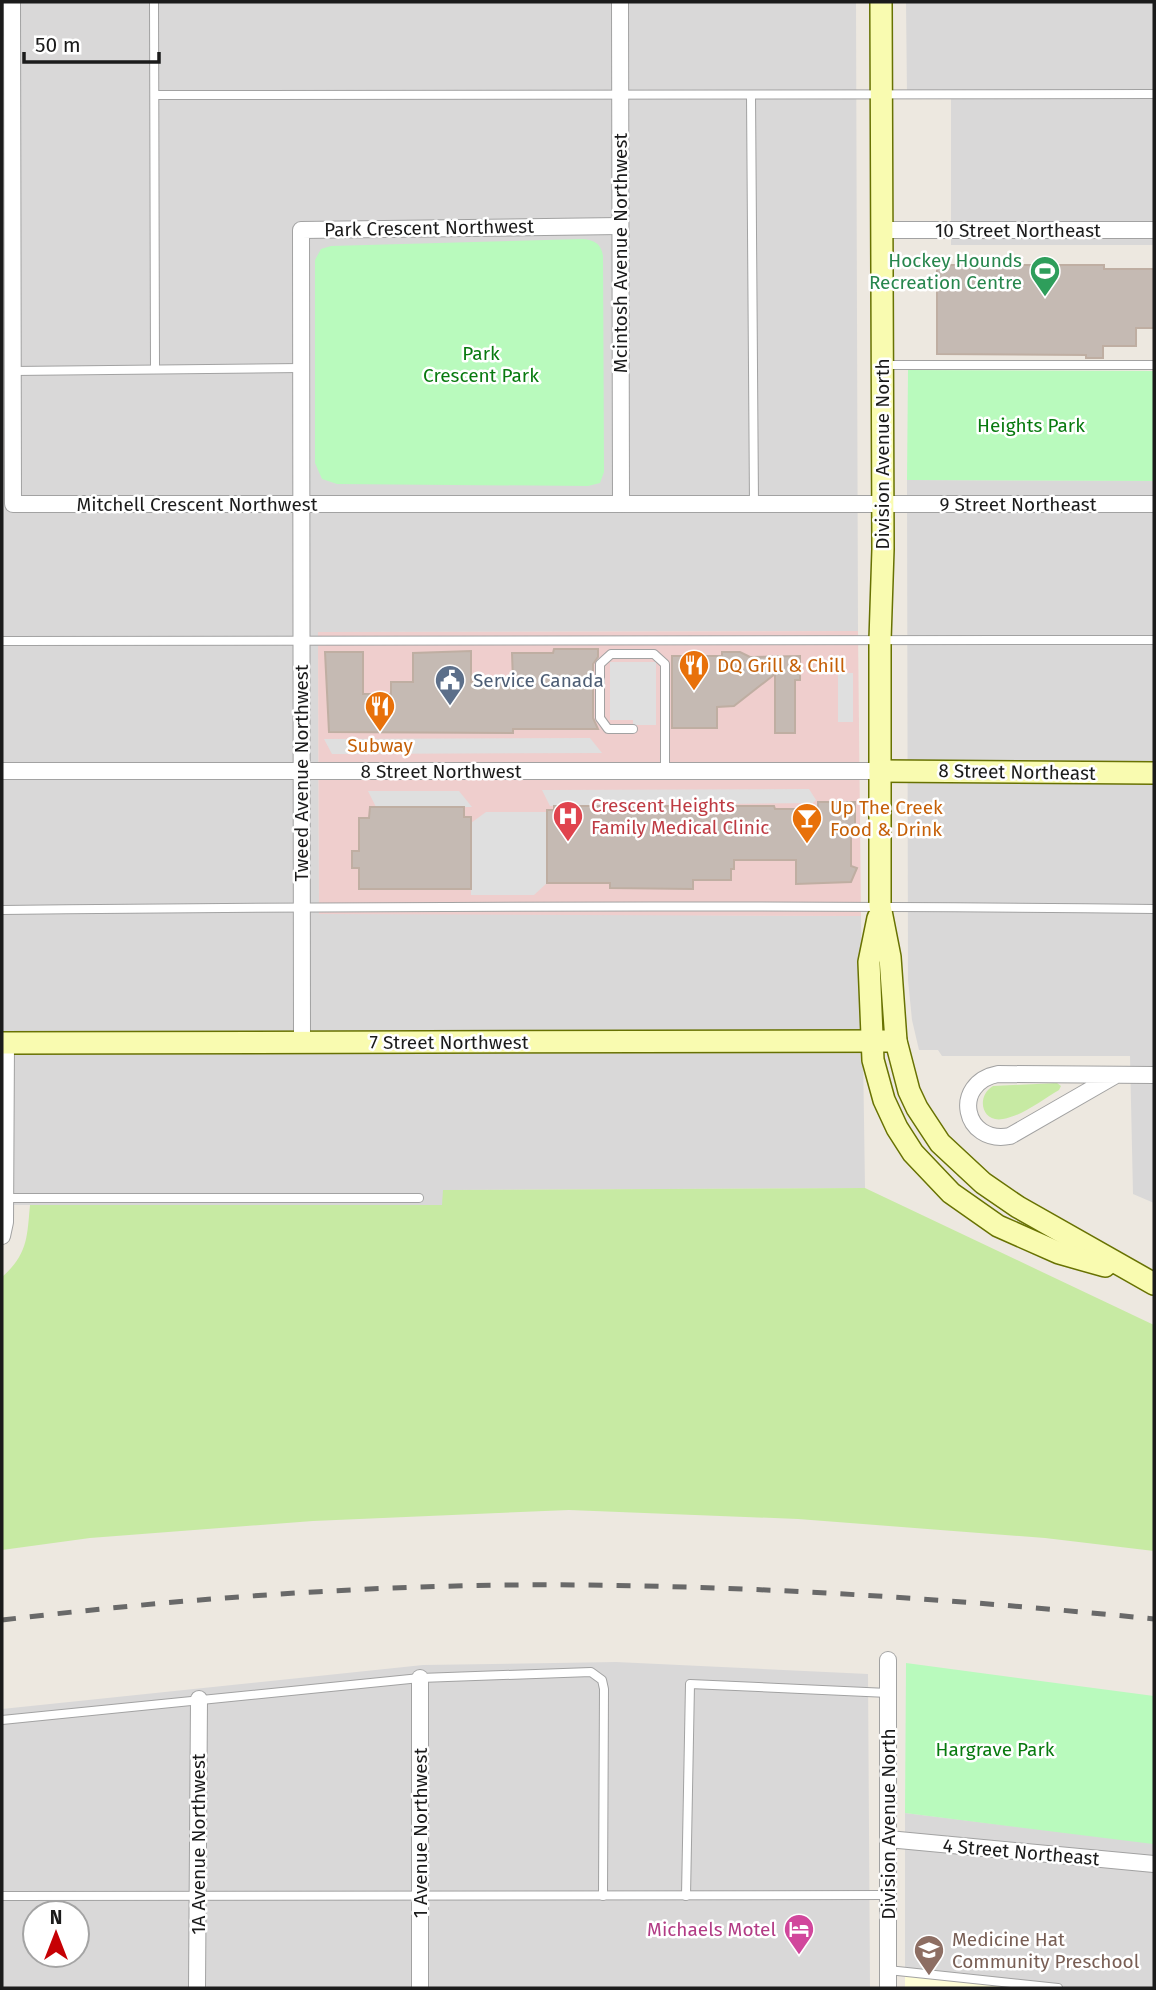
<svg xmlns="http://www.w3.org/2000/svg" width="1156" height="1990" font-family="'Fira Sans',sans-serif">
	<rect width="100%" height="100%" fill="#ede8e0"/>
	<g fill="#d9d8d8" fill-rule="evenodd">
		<polygon points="2,2 856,2 858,631 318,632 319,913 861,916 865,1188 444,1190 443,1205 2,1205"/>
		<polygon points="906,2 1154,2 1154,245 951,245 951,95 907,95"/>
		<polygon points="907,480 1154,481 1154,1203 1133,1194 1130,1056 942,1056 938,1050 919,1050 912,1020 908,980"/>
		<path d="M616 1662 868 1674 870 1988H2V1709L423 1665ZM35 1913H77V1955H35Z"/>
		<polygon points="1154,1738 1154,1988 1058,1988 905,1971 905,1813 1152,1843"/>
	</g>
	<polygon fill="#efcecd" points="858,631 861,916 319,914 318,632"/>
	<polygon fill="#fffed7" points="905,1971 1003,1982 1003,1988 905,1988"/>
	<g fill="#c7eaa3">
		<path d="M1057 1083 1061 1086 1059 1090C1042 1100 1022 1116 1003 1119 981 1123 976 1096 993 1086Z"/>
		<path d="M865 1188 1154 1325V1551L1045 1538 798 1519 569 1510 313 1521 90 1538 2 1550V1277C28 1254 27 1237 30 1205H442L443 1190Z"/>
	</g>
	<g fill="#b9fabd">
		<path d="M583 239C595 240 601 244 603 256L604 472 600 483 588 486 337 484 322 479 315 463V260L321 249 331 246Z"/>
		<polygon points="908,370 1154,371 1154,481 907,480"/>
		<polygon points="906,1663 1154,1696 1153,1844 905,1813"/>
	</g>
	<g fill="#dfdfdf">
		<polygon points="610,662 656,662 656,725 633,725 633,720 610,720"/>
		<rect x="838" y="673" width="15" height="49"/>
		<polygon points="590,738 602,753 332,754 324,739"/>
		<polygon points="809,789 816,800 813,803 550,806 542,790"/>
		<polygon points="368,791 459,791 472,807 376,807"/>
		<polygon points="486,812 547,812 547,883 534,895 471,895 471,823"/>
	</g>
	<g fill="#c5bab3" stroke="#bfaea2" stroke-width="2">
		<polygon points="937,265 1104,265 1104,269 1154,269 1154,328 1136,328 1136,346 1103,346 1103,358 1086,358 1086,355 937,354"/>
		<polygon points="554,649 598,649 598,657 593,664 593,718 598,729 513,729 513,733 329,732 325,652 363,652 363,694 391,694 391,682 413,682 413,653 471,651 471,682 513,681 512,653 553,653"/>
		<polygon points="722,652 740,652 750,657 800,656 800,680 795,680 795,733 775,733 775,674 734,706 717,707 717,728 672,728 672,656 722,656"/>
		<polygon points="818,802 855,802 855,831 851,830 851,866 857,868 851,882 796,884 796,860 734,860 734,869 731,869 731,880 693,880 693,889 610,888 610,883 547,883 547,810 554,810 554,806 609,806 609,809 641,806 774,806 775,809 818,809"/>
		<polygon points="370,807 464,807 464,817 471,817 471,889 359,889 359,868 352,868 352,851 359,851 359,818 369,818"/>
	</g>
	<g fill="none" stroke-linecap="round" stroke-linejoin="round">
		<g stroke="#a2a2a2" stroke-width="10">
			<g id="lane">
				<polyline points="154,2 155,369"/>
				<polyline points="155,95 1154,94"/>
				<polyline points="751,95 754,504"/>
				<polyline points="884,365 1154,365"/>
				<polyline points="13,371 301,368"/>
				<polyline points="2,641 1154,640"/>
				<polyline points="633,729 608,729 600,718 600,664 611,654 654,654 665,664 665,771"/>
				<path d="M2 910C386 906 770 905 1154 909"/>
				<polyline points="5,1198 419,1198"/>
				<polyline points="2,1720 420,1678 591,1672 602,1680 604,1689 603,1896"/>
				<polyline points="2,1896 888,1895"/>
				<polyline points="686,1896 690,1684 888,1693"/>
				<polyline points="888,1970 1058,1988"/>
			</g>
		</g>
		<g stroke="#a2a2a2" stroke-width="18">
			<g id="street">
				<polyline points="12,2 13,504 1154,504"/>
				<polyline points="620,2 621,504"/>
				<polyline points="881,230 1154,230"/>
				<polyline points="2,771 880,771"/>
				<polyline points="302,1043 301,230 620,226"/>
				<path d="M1116 1075 1010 1136C963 1145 951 1083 998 1074L1154 1075"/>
				<polyline points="2,1236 5,1222 6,1043"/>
				<polyline points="888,1839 1154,1864"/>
				<polyline points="197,1988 199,1699"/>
				<polyline points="420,1988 420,1678"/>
				<polyline points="888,1988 888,1660"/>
			</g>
		</g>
		<g stroke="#687202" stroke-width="24">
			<g id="secondary">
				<polyline points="881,2 883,549 880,640 880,906 890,957 896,1041 909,1091 917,1108 940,1143 983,1183 1018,1207 1154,1284"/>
				<polyline points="880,771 1154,773"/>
				<polyline points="878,918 869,962 873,1060 884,1100 897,1128 913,1153 951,1193 998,1226 1059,1253 1105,1266"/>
				<polyline points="2,1043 896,1041"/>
			</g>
		</g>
		<use href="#lane" stroke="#fff" stroke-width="8"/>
		<use href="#street" stroke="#fff" stroke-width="16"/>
		<use href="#secondary" stroke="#f9fbb0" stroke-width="21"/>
		<path stroke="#696969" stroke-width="5" stroke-dasharray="14 14" stroke-linecap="butt" d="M2 1620C195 1597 392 1583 587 1585 776 1587 966 1600 1154 1619"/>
	</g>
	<defs>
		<g id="stadium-pin" transform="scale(1.575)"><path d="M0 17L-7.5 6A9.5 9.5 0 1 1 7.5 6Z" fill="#2e9e5b" stroke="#fff"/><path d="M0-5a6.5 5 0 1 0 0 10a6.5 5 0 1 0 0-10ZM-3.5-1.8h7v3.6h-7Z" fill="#fff"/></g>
		<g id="restaurant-pin" transform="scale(1.575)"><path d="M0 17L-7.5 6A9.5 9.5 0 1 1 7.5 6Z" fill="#e8710a" stroke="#fff"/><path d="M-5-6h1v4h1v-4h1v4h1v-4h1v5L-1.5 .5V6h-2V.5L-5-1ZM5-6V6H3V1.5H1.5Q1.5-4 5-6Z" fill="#fff"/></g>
		<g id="civic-pin" transform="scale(1.575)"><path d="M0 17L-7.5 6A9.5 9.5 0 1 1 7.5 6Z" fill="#5c6f8a" stroke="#fff"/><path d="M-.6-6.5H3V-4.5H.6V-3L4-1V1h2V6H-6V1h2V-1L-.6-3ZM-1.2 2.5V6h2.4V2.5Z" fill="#fff"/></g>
		<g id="hospital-pin" transform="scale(1.575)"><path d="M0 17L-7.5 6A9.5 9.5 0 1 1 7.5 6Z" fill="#e0444e" stroke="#fff"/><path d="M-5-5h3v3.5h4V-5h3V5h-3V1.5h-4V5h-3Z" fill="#fff"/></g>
		<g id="bar-pin" transform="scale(1.575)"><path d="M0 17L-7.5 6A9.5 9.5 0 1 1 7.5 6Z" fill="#e8710a" stroke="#fff"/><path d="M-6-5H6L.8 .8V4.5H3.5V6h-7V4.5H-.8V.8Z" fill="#fff"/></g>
		<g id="hotel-pin" transform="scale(1.575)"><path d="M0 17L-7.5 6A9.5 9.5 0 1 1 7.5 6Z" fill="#d1479c" stroke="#fff"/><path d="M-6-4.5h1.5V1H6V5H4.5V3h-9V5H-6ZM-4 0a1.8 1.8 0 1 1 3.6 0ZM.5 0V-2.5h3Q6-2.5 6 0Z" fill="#fff"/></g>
		<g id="school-pin" transform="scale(1.575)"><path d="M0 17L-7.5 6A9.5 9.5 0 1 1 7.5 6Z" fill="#8d6e63" stroke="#fff"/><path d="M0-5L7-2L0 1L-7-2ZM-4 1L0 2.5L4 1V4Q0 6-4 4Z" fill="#fff"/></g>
	</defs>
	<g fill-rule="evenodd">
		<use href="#stadium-pin" x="1045" y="271"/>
		<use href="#restaurant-pin" x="694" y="665"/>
		<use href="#civic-pin" x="450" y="680"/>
		<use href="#restaurant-pin" x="380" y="706"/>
		<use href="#hospital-pin" x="568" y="816"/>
		<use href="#bar-pin" x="807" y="818"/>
		<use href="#hotel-pin" x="799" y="1929"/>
		<use href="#school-pin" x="929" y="1950"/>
	</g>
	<g text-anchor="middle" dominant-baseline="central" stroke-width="5" stroke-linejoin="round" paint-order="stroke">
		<g font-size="19" fill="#1b1b1b" stroke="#fff">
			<text transform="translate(429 228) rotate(-1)">Park Crescent Northwest</text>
			<text x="1018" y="230">10 Street Northeast</text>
			<text transform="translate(620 253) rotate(-90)">Mcintosh Avenue Northwest</text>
			<text transform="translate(882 454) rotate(-90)">Division Avenue North</text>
			<text x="197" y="504">Mitchell Crescent Northwest</text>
			<text x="1018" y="504">9 Street Northeast</text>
			<text x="441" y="771">8 Street Northwest</text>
			<text transform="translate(1017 772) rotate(1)">8 Street Northeast</text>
			<text transform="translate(301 773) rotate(-90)">Tweed Avenue Northwest</text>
			<text x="449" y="1042">7 Street Northwest</text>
			<text transform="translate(888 1824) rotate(-90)">Division Avenue North</text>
			<text transform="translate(420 1833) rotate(-90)">1 Avenue Northwest</text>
			<text transform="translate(198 1844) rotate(-90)">1A Avenue Northwest</text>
			<text transform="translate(1021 1852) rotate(5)">4 Street Northeast</text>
		</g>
		<g font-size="19" fill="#27864d" stroke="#fff" text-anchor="end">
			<text x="1022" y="260">Hockey Hounds<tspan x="1022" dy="22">Recreation Centre</tspan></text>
		</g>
		<g font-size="19" fill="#087a0f" stroke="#fff">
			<text x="481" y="353">Park<tspan x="481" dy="22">Crescent Park</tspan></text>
			<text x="1031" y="425">Heights Park</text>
			<text x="995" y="1749">Hargrave Park</text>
		</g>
		<g font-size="19" fill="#c56008" stroke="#fff" text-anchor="start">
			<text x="717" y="665">DQ Grill &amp; Chill</text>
			<text x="380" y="745" text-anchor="middle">Subway</text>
			<text x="830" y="807">Up The Creek<tspan x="830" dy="22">Food &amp; Drink</tspan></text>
		</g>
		<g font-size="19" fill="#4e5e75" stroke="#fff" text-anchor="start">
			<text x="473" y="680">Service Canada</text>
		</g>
		<g font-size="19" fill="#be3a42" stroke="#fff" text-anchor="start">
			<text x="591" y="805">Crescent Heights<tspan x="591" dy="22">Family Medical Clinic</tspan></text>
		</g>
		<g font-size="19" fill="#b23c85" stroke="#fff" text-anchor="end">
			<text x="776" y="1929">Michaels Motel</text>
		</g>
		<g font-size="19" fill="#785e54" stroke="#fff" text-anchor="start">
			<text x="952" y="1939">Medicine Hat<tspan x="952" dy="22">Community Preschool</tspan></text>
		</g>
	</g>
	<rect width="1156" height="1990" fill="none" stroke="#1b1b1b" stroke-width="7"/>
	<g transform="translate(56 1934)"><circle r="33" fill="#ffffff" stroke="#a4a4a4" stroke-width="2"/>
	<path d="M0-5L12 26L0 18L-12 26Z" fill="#c60004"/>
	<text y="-10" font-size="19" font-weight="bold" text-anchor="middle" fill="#1b1b1b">N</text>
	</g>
	<path d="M24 52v10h135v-10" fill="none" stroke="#1b1b1b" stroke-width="3.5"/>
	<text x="35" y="52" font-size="21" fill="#1b1b1b" stroke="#ffffff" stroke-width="5" paint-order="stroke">50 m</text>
</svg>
